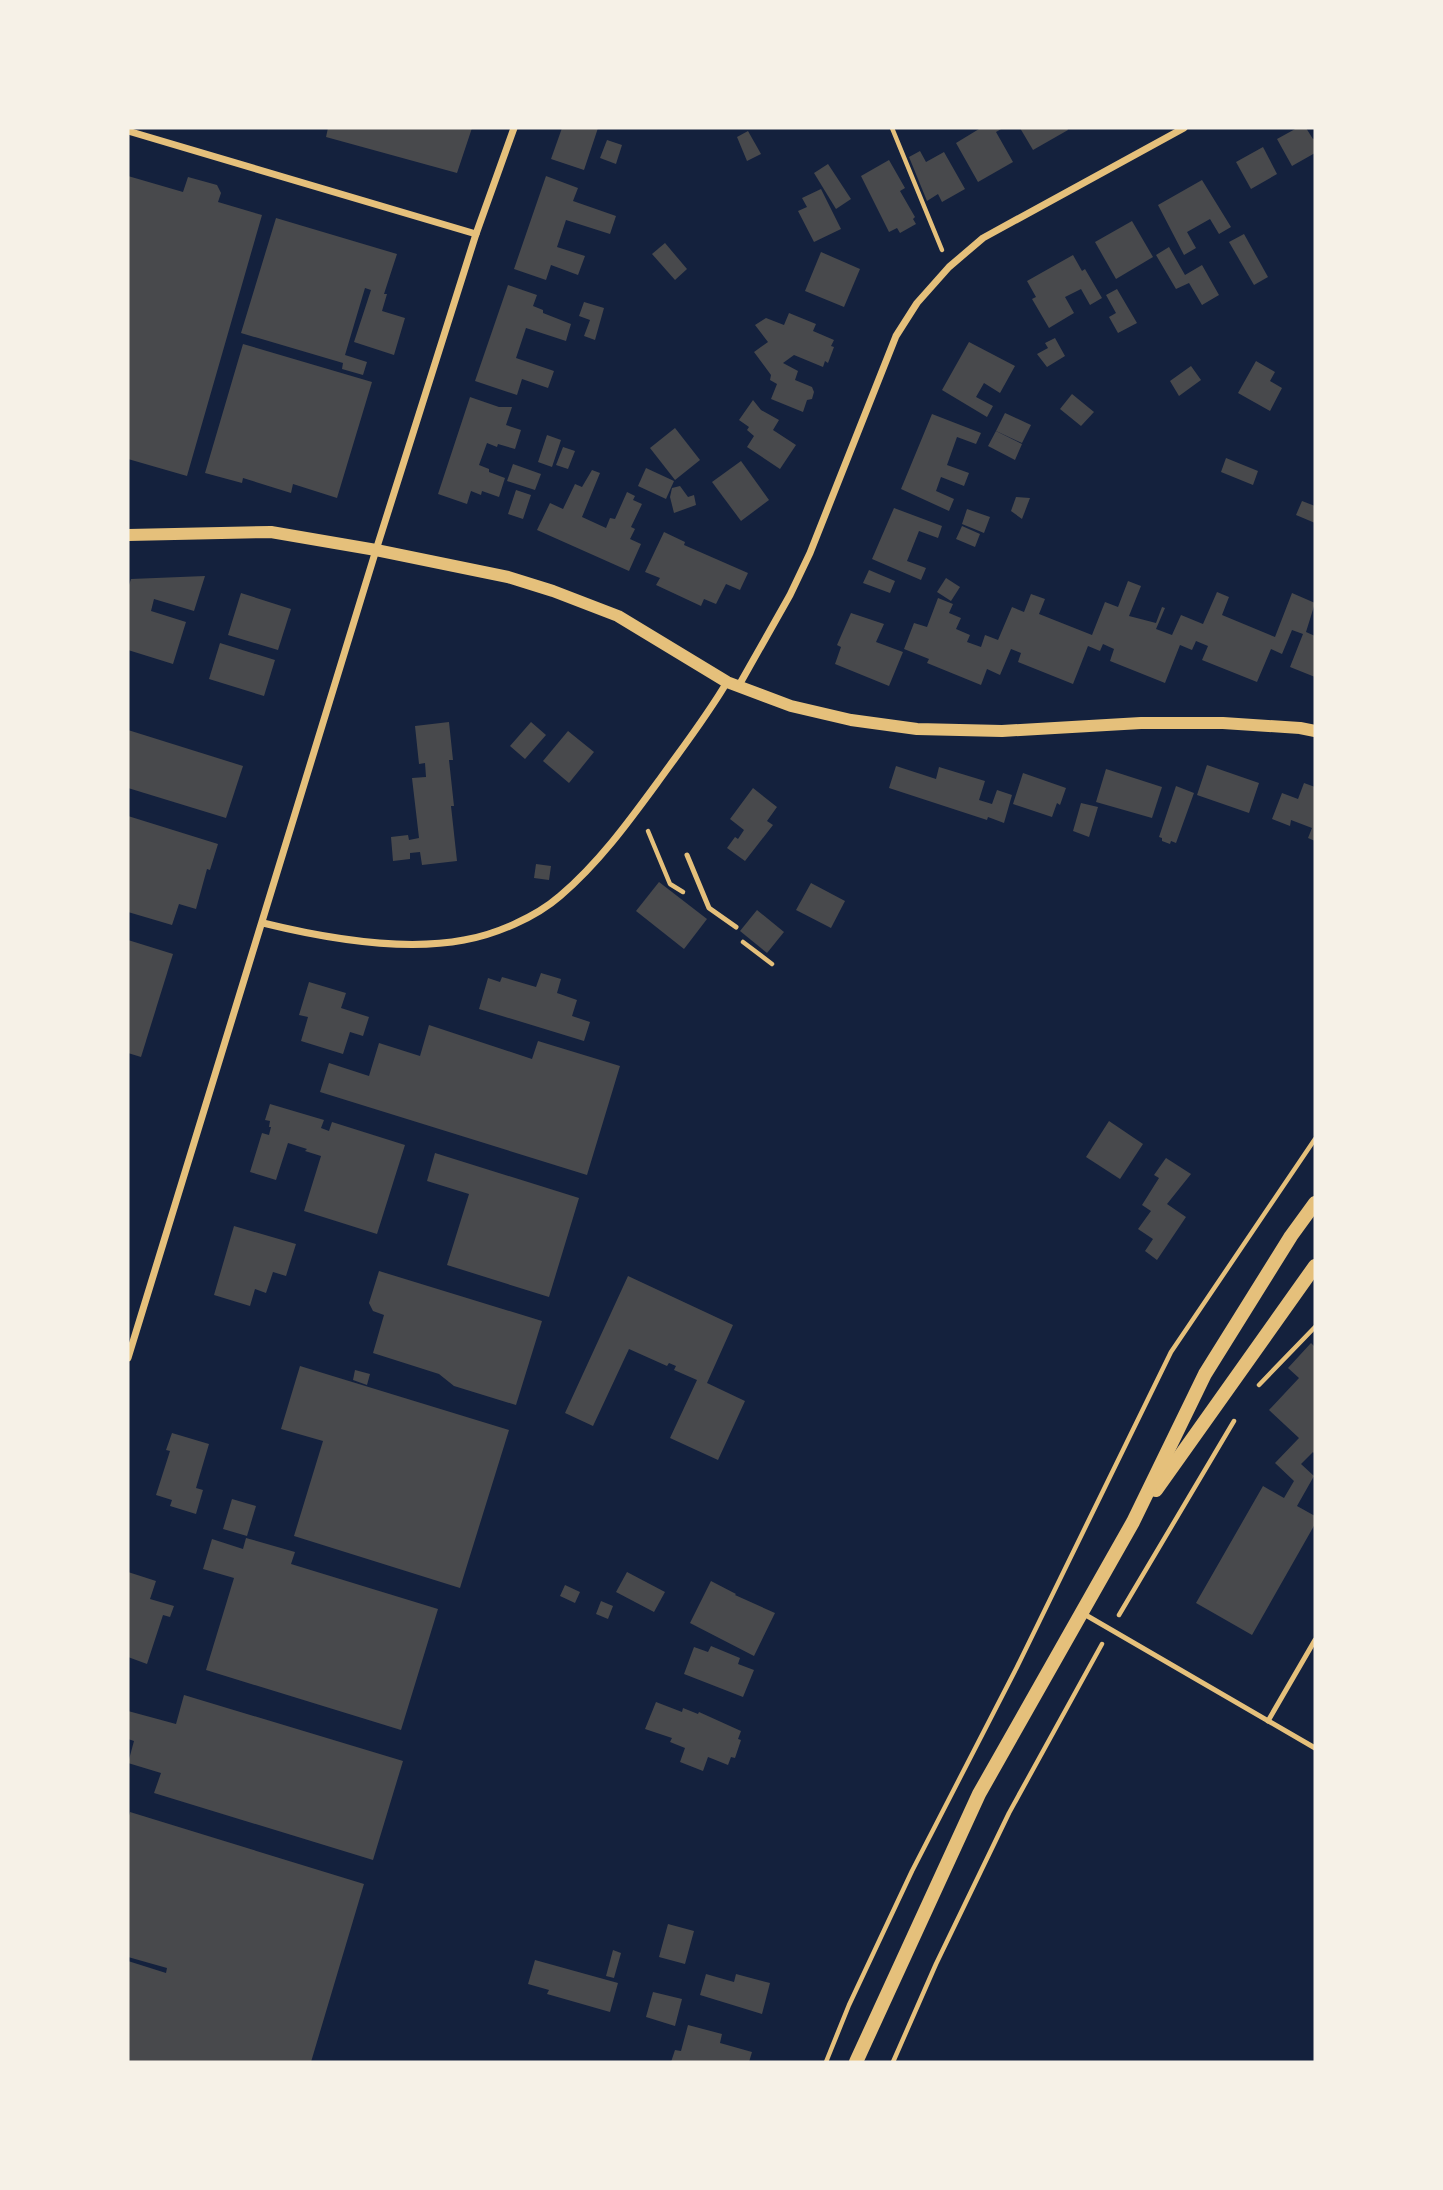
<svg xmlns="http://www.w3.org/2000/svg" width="1443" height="2190" font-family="Jost,sans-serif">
	<rect width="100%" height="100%" fill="#14213d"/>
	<g fill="#48494c">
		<polygon points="328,128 472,128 457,173 326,137"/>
		<polygon points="562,128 598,128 584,170 551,159"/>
		<polygon points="978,128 1003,128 996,132 1013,162 978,182 956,143 979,129"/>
		<polygon points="1020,128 1067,128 1068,130 1033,150"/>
		<polygon points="1297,128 1306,128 1313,139 1315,138 1315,153 1292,166 1277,139"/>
		<polygon points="748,131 761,154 747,161 737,137"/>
		<polygon points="607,140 622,145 616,164 600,158"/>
		<polygon points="1263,147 1277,174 1251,189 1236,162"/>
		<polygon points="920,151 926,162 944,152 965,189 942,202 938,194 927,201 909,157"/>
		<polygon points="889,160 905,188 900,191 915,217 913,219 916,224 900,233 897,228 889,232 861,176"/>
		<polygon points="828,164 851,199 836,209 814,173"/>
		<polygon points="128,176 183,192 188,177 217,185 221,193 218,202 262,215 187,476 128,459"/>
		<polygon points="546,176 578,188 573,201 616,216 610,234 566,220 557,247 585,256 578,275 551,265 546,280 514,269"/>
		<polygon points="1202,180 1231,227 1219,234 1210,219 1187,232 1196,248 1184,255 1158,205"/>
		<polygon points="821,189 841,229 814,242 798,211 807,207 802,198"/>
		<polygon points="276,218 397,254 384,294 387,294 382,311 405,318 394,355 354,342 371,290 365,288 345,355 367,362 363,375 342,369 343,363 241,333"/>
		<polygon points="1132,221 1153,257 1116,279 1095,242"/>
		<polygon points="1244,234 1268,277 1254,285 1229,242"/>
		<polygon points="665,243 687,269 675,280 652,254"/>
		<polygon points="1169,247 1185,275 1202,265 1219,295 1202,305 1189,283 1176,289 1156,255"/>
		<polygon points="821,252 860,269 844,307 805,291"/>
		<polygon points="1073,255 1082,271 1085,269 1102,298 1090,305 1081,289 1065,297 1074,313 1049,328 1032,299 1036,297 1027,281"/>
		<polygon points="508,285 537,295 533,306 543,310 543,313 571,324 566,341 526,328 516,358 554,371 548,388 522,379 517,395 475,381"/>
		<polygon points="1117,289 1137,323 1118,333 1109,317 1116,313 1106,295"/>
		<polygon points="584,302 604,308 595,340 584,336 590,320 579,316"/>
		<polygon points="789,313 816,324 813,331 834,340 831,346 834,347 828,363 825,361 823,367 794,355 783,363 798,371 795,380 812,387 814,392 812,399 807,400 803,412 771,399 777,384 770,380 771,375 754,352 768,342 755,325 766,318 784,325"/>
		<polygon points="1055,338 1065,356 1047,367 1037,354 1048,348 1045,343"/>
		<polygon points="969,342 1015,366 1000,393 984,383 976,397 993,406 987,417 942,390"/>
		<polygon points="243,344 372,382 337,498 293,484 291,493 243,478 242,483 205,473"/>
		<polygon points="1256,361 1275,372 1270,381 1282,388 1270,411 1238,393"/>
		<polygon points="1191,366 1201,380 1179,396 1170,381"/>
		<polygon points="1072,394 1094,412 1081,426 1060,409"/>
		<polygon points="470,397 499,407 512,407 506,425 521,430 515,449 498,444 497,447 487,443 479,465 489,469 489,472 505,478 499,497 482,491 481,495 471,491 467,504 438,494"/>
		<polygon points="753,400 761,410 779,420 773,430 796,445 780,469 747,447 754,436 747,430 749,427 739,420"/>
		<polygon points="1005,413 1031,425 1022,443 996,431"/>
		<polygon points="932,414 981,433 976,444 957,437 947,465 969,473 964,486 941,477 936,491 954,499 949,511 901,489"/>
		<polygon points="675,428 700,460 675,480 650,448"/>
		<polygon points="996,431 1022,444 1015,460 988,446"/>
		<polygon points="547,435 561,440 552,467 538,462"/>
		<polygon points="563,447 575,451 568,469 556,465"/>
		<polygon points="1226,458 1258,471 1253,485 1221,472"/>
		<polygon points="741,461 769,500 741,521 712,482"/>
		<polygon points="513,464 541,474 535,490 507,481"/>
		<polygon points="646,468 674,481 666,499 638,486"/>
		<polygon points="592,470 600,473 582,517 606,528 610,518 615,519 627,492 635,496 633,500 642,504 631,527 635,529 630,539 641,544 629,571 537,530 550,503 563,509 575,484 582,487"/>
		<polygon points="680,486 688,497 694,495 696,505 674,513 670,497 672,488"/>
		<polygon points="516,490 531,495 523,519 508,514"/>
		<polygon points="1016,497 1030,498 1022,519 1011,511"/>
		<polygon points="1302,501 1315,506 1315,523 1296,515"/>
		<polygon points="894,508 942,526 938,538 919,531 907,561 926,568 921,580 872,559"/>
		<polygon points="967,509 990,517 984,533 962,524"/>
		<polygon points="962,526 980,534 975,547 956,539"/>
		<polygon points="664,532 685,542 684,545 748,573 740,590 726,584 716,604 704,599 701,606 656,585 660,578 645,572"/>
		<polygon points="869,570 895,581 890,593 863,583"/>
		<polygon points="205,576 194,611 154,599 151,611 186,622 173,664 128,650 128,588 131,579"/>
		<polygon points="946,578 960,587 951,601 937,592"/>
		<polygon points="1128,581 1141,586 1129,616 1156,623 1162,607 1165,608 1156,629 1172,635 1181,615 1203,624 1217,592 1229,597 1222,615 1275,637 1292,593 1315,603 1306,632 1315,636 1315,677 1290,667 1303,634 1292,630 1282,654 1271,649 1257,682 1202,660 1208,646 1196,641 1192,650 1180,645 1165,683 1110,661 1114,649 1103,644 1100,651 1088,646 1073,684 1018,662 1021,653 1011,649 1000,675 987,669 981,685 927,663 929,659 904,649 914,623 927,627 938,598 953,604 949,613 961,618 956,629 970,635 967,642 981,647 985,635 998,640 1012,607 1024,612 1031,594 1045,599 1039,614 1092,635 1105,602 1118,607"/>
		<polygon points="241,593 291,609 278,650 228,635"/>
		<polygon points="851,613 884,624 876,642 903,652 889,686 835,664 841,647 837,645"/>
		<polygon points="220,643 275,660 264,696 209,679"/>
		<polygon points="449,722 453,760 449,760 454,806 451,806 457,861 422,865 420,852 410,853 410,859 393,861 391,837 408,835 409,840 419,838 412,778 426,777 425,763 419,764 415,726"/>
		<polygon points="531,722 546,735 525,759 510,746"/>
		<polygon points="128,730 243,766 226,818 128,788"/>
		<polygon points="568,731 594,752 569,783 543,761"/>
		<polygon points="1207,765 1259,783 1249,813 1197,795"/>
		<polygon points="896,766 936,779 939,767 985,781 979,800 992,804 997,790 1012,795 1004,823 988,817 987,820 889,788"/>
		<polygon points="1106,769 1162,787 1152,818 1096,802"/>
		<polygon points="1023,773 1066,788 1060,805 1057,803 1052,817 1013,804"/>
		<polygon points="1304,783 1315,787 1315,841 1308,838 1312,828 1291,820 1290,826 1272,819 1282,793 1298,799"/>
		<polygon points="1176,786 1194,793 1176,843 1171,841 1170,844 1162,841 1162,838 1159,837"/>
		<polygon points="753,788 777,807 767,821 773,825 745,861 727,848 735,837 738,839 744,830 730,819"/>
		<polygon points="1081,803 1098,807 1089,837 1073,831"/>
		<polygon points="128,816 218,844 210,870 207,869 196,909 179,904 172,925 128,912"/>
		<polygon points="536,864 551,866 549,880 534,878"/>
		<polygon points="659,882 707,919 684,949 636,911"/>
		<polygon points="811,883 845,901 831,928 796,910"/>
		<polygon points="757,910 784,932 767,953 740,931"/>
		<polygon points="128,940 173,954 141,1057 128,1053"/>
		<polygon points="541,973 561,979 557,993 577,1000 572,1016 590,1022 584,1041 479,1009 488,978 500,982 502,977 536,987"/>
		<polygon points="309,982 346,993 341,1008 369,1017 363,1036 350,1032 343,1054 301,1041 308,1017 299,1015"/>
		<polygon points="429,1025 532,1059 538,1041 620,1066 587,1175 320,1092 329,1063 369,1076 379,1043 420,1056"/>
		<polygon points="270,1104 324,1120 321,1128 329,1131 332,1122 405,1145 377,1234 304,1211 321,1156 305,1151 307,1149 288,1143 276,1180 250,1172 262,1133 269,1135 271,1127 269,1127 270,1121 265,1120"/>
		<polygon points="1109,1121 1143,1144 1120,1179 1086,1157"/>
		<polygon points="435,1153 579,1198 549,1297 447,1265 469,1194 427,1181"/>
		<polygon points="1166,1158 1191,1174 1167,1204 1186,1217 1157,1260 1145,1251 1153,1239 1138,1229 1151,1211 1142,1205 1159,1178 1154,1175"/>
		<polygon points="234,1226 296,1244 286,1276 273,1272 266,1293 255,1289 250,1306 214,1295"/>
		<polygon points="379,1271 542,1321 516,1405 454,1386 439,1374 373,1353 384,1315 373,1311 369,1303"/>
		<polygon points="628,1276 733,1325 707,1383 745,1401 718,1460 670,1438 697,1380 674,1370 676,1366 669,1363 667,1366 629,1349 593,1426 565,1413"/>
		<polygon points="1311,1343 1315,1347 1315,1454 1313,1452 1301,1464 1314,1476 1297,1506 1315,1516 1315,1524 1252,1635 1196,1603 1263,1486 1284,1498 1294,1481 1275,1463 1299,1438 1269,1410 1299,1378 1288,1368"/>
		<polygon points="300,1366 509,1430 460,1588 294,1536 323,1441 281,1429"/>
		<polygon points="355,1370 370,1374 367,1385 353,1380"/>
		<polygon points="172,1433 209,1444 196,1488 203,1490 196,1514 170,1506 172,1500 156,1495 170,1451 166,1450"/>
		<polygon points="232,1499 256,1506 247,1536 223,1529"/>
		<polygon points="246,1538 295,1552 291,1564 438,1609 401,1730 206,1670 234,1578 203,1569 212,1539 243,1549"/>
		<polygon points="128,1572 156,1581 150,1599 174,1606 170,1617 163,1615 147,1664 128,1657"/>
		<polygon points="627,1572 665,1592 654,1612 616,1592"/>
		<polygon points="711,1581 736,1594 735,1595 775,1613 754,1656 690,1623"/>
		<polygon points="565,1585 580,1592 575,1603 560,1596"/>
		<polygon points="601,1601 613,1606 608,1619 596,1614"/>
		<polygon points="711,1646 740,1658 738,1664 754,1670 743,1697 684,1674 694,1647 708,1652"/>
		<polygon points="184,1695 403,1761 373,1860 154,1793 161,1773 128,1763 134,1741 128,1739 128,1711 176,1724"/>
		<polygon points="656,1702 682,1712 683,1708 698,1714 699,1712 741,1731 738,1739 741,1740 735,1758 731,1757 728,1765 708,1757 703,1771 680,1762 685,1748 670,1742 672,1738 645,1729"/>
		<polygon points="130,1812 364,1884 311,2062 128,2062 128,1961 166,1973 167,1968 128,1957 128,1819"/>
		<polygon points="668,1924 694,1931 685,1964 659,1957"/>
		<polygon points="613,1950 621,1953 614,1978 606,1976"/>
		<polygon points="535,1960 618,1983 610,2012 547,1994 549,1990 528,1984"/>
		<polygon points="706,1974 734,1982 736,1974 770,1983 762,2014 700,1995"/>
		<polygon points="653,1992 682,1999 675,2026 646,2017"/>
		<polygon points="688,2025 722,2034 720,2043 752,2052 749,2062 671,2062 675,2050 681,2051"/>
	</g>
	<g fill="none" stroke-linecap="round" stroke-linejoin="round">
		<g stroke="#e5c07b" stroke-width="4.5">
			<polyline points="892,128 942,250"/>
			<polyline points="648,831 670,884 683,892"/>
			<polyline points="743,942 772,964"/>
			<polyline points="1259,1385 1315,1327"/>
			<polyline points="1119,1615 1234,1421"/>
			<polyline points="826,2062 849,2005 912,1871 1017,1667 1171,1352 1315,1139"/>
			<polyline points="893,2062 936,1964 1009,1813 1102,1644"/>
		</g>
		<g stroke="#e5c07b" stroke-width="5">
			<polyline points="687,855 709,908 736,927"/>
			<polyline points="1084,1614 1315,1748"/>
			<polyline points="1268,1721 1315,1640"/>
		</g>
		<g stroke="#e5c07b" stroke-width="7">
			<polyline points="128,131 476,234"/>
			<polyline points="738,687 790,595 810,553 896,336 917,303 949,267 983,238 1184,128"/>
			<path d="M263 923C324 938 401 952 464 940 495 935 536 917 560 896 599 863 630 820 660 779 683 747 707 716 727 682"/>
			<polyline points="128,1358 376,550 476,234 514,128"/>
		</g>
		<polyline stroke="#e5c07b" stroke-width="12" points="128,535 271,532 376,550 508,577 553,591 618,616 727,682 791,706 851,720 917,729 1002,731 1141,723 1223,723 1300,728 1315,731"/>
		<g stroke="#e5c07b" stroke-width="14">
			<polyline points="1156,1490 1315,1266"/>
			<polyline points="856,2062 979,1794 1133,1522 1205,1374 1291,1236 1315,1203"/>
		</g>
	</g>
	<rect width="1443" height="2190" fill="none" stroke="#f6f1e7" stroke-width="259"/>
</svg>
